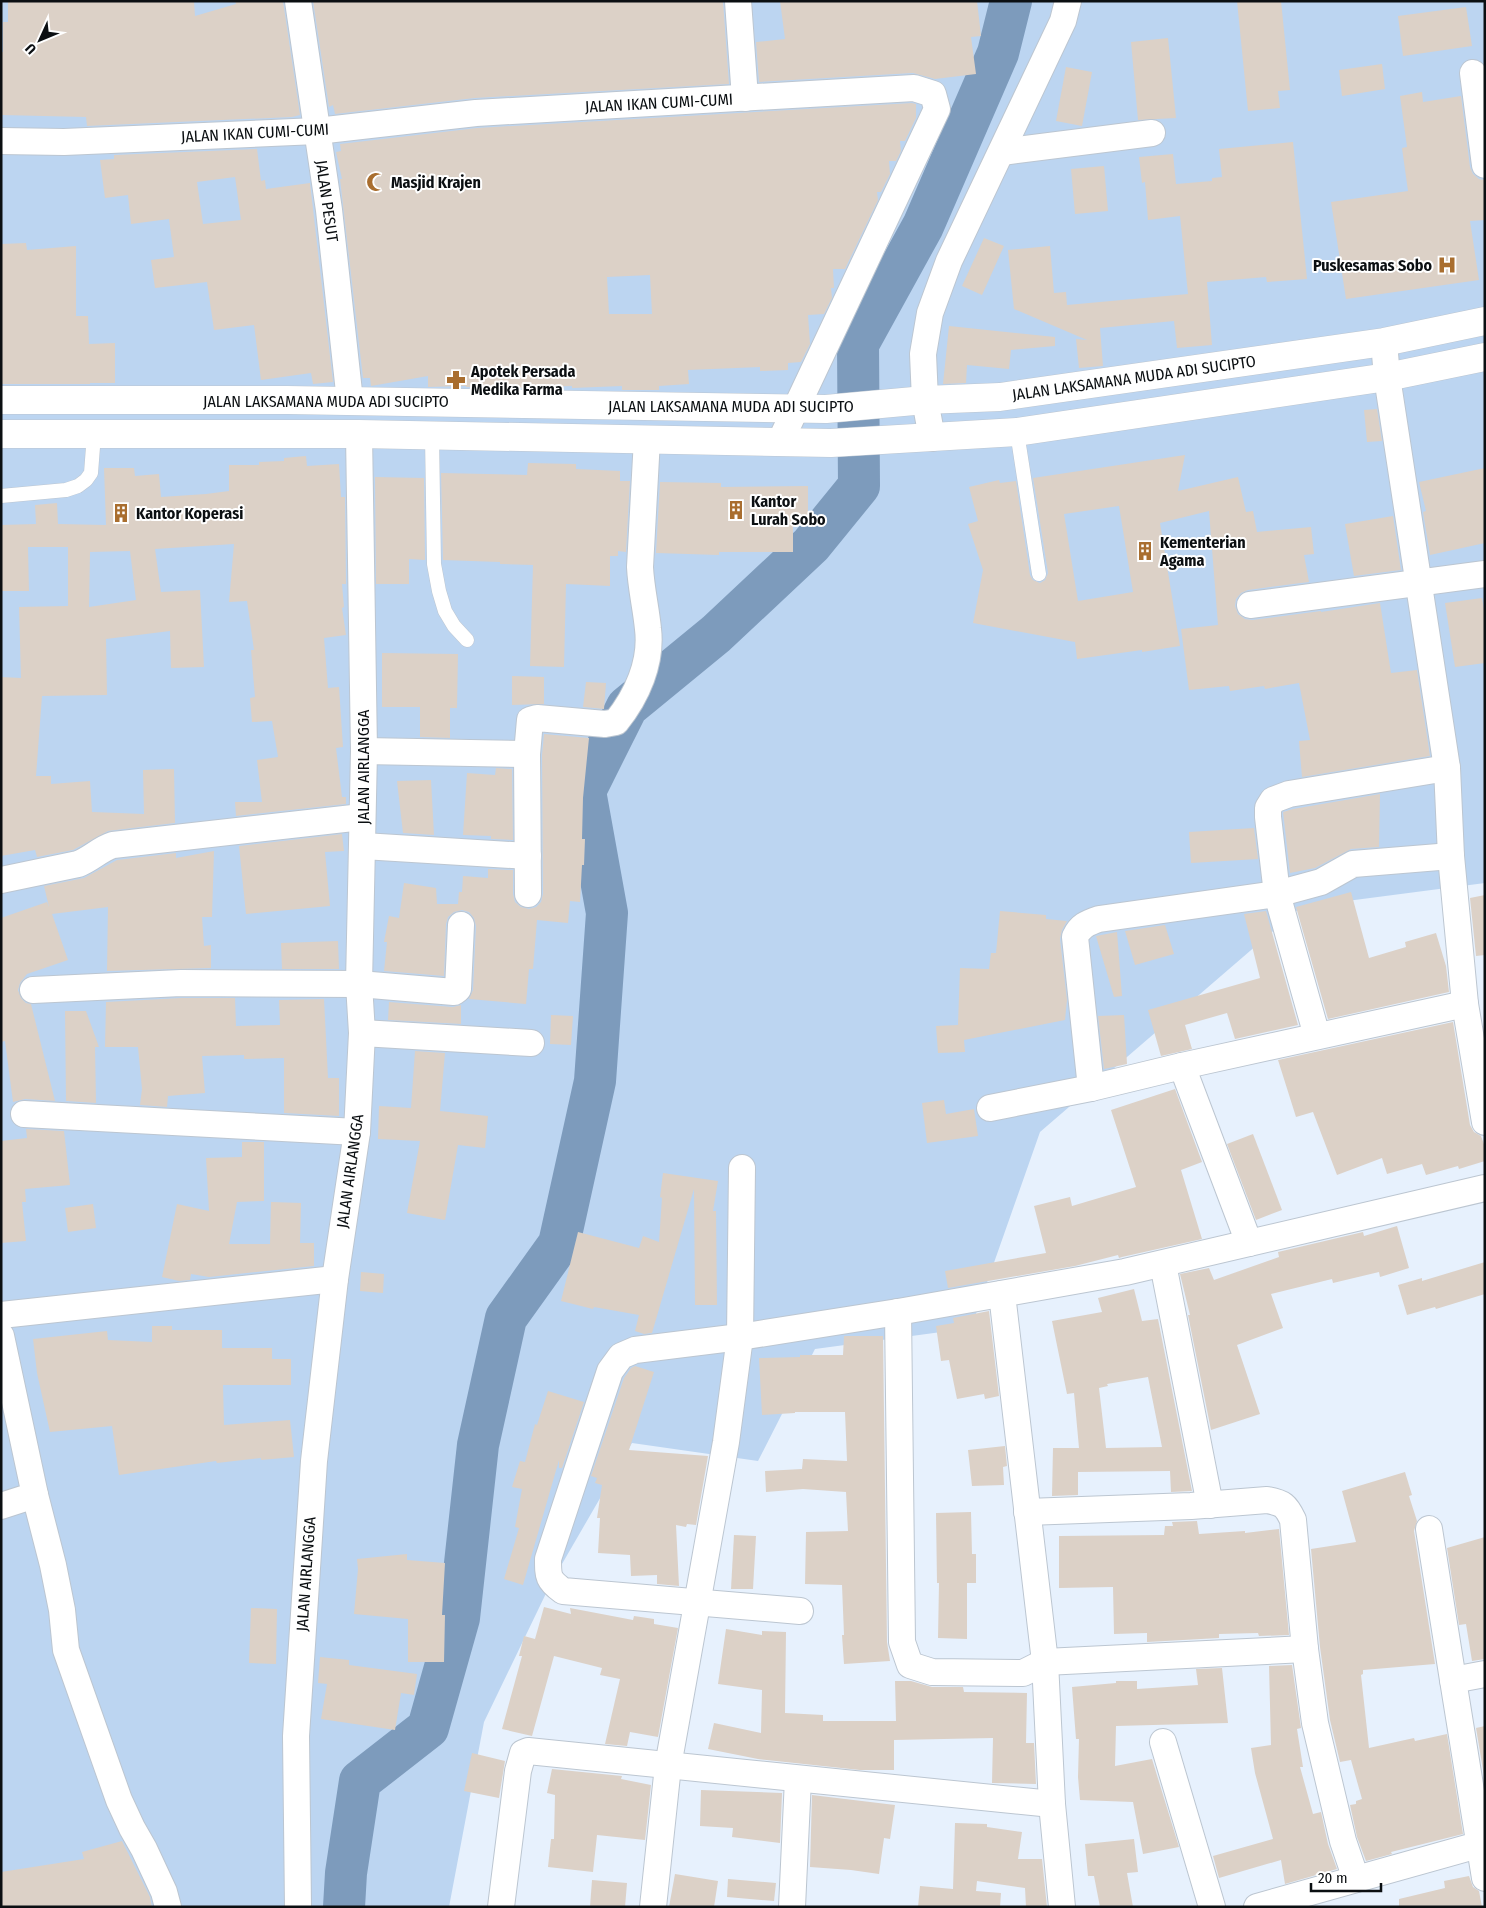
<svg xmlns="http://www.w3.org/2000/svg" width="1486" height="1908" font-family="'Fira Sans Condensed',sans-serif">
	<rect width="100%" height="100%" fill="#e7f1fd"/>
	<polygon fill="#bcd5f1" points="1,1 1485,1 1485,883 1301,907 1040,1132 971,1328 815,1349 758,1461 632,1443 551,1583 484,1722 449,1907 1,1907"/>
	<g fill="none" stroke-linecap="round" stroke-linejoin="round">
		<polyline stroke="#7d9bbc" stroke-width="42" points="344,1907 346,1873 360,1781 428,1728 459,1618 478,1445 506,1318 559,1244 595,1081 607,913 585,791 627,707 716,634 811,545 859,486 858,344 923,226 998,53 1011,1"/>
	</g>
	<g fill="#dcd1c7" fill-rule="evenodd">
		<polygon points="8,1 194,1 195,16 236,4 235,1 283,1 300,115 292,117 87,126 86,117 1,115 1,52 3,52 3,22 8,22"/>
		<polygon points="313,1 723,1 729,84 475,98 335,114 333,105 329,107"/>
		<polygon points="780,1 977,1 981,36 971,37 976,74 935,79 913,73 759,82 756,42 785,39"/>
		<polygon points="1237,1 1281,1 1290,90 1278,91 1280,108 1248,111"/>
		<polygon points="1466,7 1472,46 1403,56 1398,16"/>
		<polygon points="1168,38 1176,118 1138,120 1131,42"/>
		<polygon points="1382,64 1385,89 1342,96 1339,70"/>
		<polygon points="1066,67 1092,72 1082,126 1056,121"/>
		<polygon points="1422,92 1423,102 1461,96 1470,167 1473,174 1479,179 1485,180 1485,220 1470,221 1479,280 1346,299 1331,202 1408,191 1402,148 1407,147 1400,96"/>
		<path d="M912 103 916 104V118L905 141H900L901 151 896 161H889L890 174 881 192H877L878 200 845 269H833L834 288H831L832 298 824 314 808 315 810 344 801 362 788 363V370L760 371V367L688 370 689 384 659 386V390H622V386L572 388V386L518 388 466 387V386L428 387V376L371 386 370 378H363L340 179H342L336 152 341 151 340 144 477 128ZM650 275 652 314H609L607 277Z"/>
		<polygon points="1293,142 1307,279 1267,282 1266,277 1207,282 1212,345 1177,348 1174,321 1100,328 1103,366 1079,368 1076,339 1087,340 1014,309 1008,250 1050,246 1054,293 1066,292 1067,305 1188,294 1180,216 1148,220 1145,182 1142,183 1139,157 1173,154 1176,184 1212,181 1212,178 1222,177 1219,149"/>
		<path d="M257 149 261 181 265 180 266 189 310 183 333 382 313 384 311 373 261 380 254 325 214 330 207 282 155 288 151 260 174 257 169 219 131 224 128 195 105 198 100 160 114 159V155ZM235 177 241 220 203 224 197 182Z"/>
		<polygon points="1104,166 1108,211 1075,214 1071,169"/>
		<polygon points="984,238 1004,246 982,295 962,286"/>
		<polygon points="26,243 27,250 76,246 76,316 88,316 89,344 115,343 115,383 90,383 90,384 1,384 1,244"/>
		<polygon points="949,326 1055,337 1055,346 1011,350 1009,369 967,365 966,383 943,384"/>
		<polygon points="1377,409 1382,441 1367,442 1364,410"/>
		<path d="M1185 455 1178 491 1238 477 1246 512 1253 511 1257 532 1311 527 1314 554 1304 555 1309 582 1248 590 1241 593 1236 599 1235 606 1238 614 1245 619 1252 620 1321 611V612L1380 603 1391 673 1417 670 1430 756 1302 777 1299 741 1310 740 1299 683 1265 689 1264 686 1230 691 1229 686 1189 690 1181 629 1218 625 1209 511 1160 523 1180 646 1142 652V650L1077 659 1075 642 973 623 983 570 968 524 978 521 969 487 999 480 1000 483 1016 481 1030 575 1033 580 1040 583 1045 580 1048 573 1033 478ZM1119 506 1133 592 1078 601 1064 514Z"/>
		<path d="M306 456 307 466 339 464 341 497H345L346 584H342L344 607 342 608 346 635 324 638 328 688 339 687 343 747 336 748 342 797H346V804L236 816 235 802H262L257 760 278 757 272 721 252 722 250 698 255 697 251 650H254L247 601 229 602 234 544 155 549 161 592 200 590 204 667 171 668 170 631 106 639 107 695 42 696 36 776H51V784L90 781 92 812 144 814 143 770 174 769 175 823 108 831 73 850 37 857 35 850 1 856V677L21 678 19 607 68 606V547H28L29 591H1V525L36 524 35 505 57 503 58 524 106 525 104 468H134L135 476 159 474 161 497 206 494 229 491V465H259V462L284 461V458ZM130 551 136 600 89 607 90 552Z"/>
		<polygon points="528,463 576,464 576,469 620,471 620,481 630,481 626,552 618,551 618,556 610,556 610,586 566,584 564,667 530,666 533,565 500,564 500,562 443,560 441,473 527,475"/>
		<polygon points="1485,468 1485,543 1430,555 1423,512 1426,511 1419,482"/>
		<polygon points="375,477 424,478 425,560 409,559 409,584 376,584"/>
		<polygon points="660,482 721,483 721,487 808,486 808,525 793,525 793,552 719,552 719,555 656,553"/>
		<polygon points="1393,516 1401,570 1354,576 1345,524"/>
		<polygon points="1482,598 1485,616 1485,663 1455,667 1445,603"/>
		<polygon points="382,653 458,654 457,708 450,708 450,738 420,737 420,707 382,707"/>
		<polygon points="512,676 544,677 544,704 512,705"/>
		<polygon points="586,682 606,683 604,709 583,707"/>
		<polygon points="544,734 589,738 583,798 582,839 585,839 584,865 582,865 580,902 570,901 568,923 537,920 533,969 529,969 526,1004 469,999 473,990 476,926 474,918 469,912 462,910 454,912 448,917 446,924 444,976 384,971 387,942 384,942 389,916 399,918 404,883 436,888 437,904 458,904 459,892 462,892 463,876 488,878 488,869 513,870 513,894 515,902 521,907 529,909 536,907 541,902 543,894 542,755"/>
		<polygon points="496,768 512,769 513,840 491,839 491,836 463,835 467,773 495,775"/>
		<polygon points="431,780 434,835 403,833 397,781"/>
		<polygon points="1380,794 1379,847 1351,849 1315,868 1290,873 1283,812 1293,809"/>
		<polygon points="1254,828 1258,859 1191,863 1189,832"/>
		<polygon points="342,834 344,851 325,852 330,906 246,914 239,846"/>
		<polygon points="214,851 212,917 202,917 204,946 211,945 211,968 107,971 108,907 52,914 68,960 27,974 20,983 18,990 21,998 26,1003 31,1004 55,1101 25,1099 13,1102 5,1041 1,1042 1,918 47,902 49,907 44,886 84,878 117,860 176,853 176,858"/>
		<polygon points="1351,892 1369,958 1406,947 1405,942 1436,933 1446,966 1449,992 1328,1019 1296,907"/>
		<polygon points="1485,895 1485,955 1476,956 1470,898"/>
		<polygon points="1000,911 1046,915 1046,919 1067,921 1062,930 1060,939 1067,1000 1065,1020 964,1040 965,1052 938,1053 936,1026 958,1025 960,968 989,969 991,953 996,953"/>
		<polygon points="1266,911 1298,1025 1235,1039 1227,1013 1185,1025 1192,1049 1161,1056 1148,1010 1260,978 1244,914"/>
		<polygon points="1165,925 1174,954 1135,965 1125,931"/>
		<polygon points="1117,932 1122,996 1114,997 1096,936"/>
		<polygon points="338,941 339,969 282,969 281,943"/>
		<polygon points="181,998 235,998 236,1026 280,1025 279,1000 324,999 328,1078 339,1078 339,1116 284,1113 284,1058 244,1059 244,1055 202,1056 205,1093 168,1096 167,1107 140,1105 142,1089 138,1047 105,1047 106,1002"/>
		<polygon points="389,1002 453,1007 461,1005 461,1024 388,1020"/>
		<polygon points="65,1011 86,1011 99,1047 95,1047 96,1103 66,1101"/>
		<polygon points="551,1015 573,1016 571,1045 550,1044"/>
		<polygon points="1124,1015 1127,1064 1104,1069 1098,1016"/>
		<polygon points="1453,1022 1470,1125 1474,1132 1481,1136 1485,1147 1485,1161 1459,1169 1458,1166 1426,1175 1422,1164 1387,1174 1382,1158 1337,1175 1313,1112 1296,1117 1278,1060"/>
		<polygon points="415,1051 445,1053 440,1111 488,1116 485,1148 458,1145 445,1220 407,1213 420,1141 378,1139 379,1106 411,1108"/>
		<polygon points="1175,1089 1202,1162 1181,1170 1202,1239 1122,1257 1119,1258 1118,1255 1075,1266 948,1288 945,1271 1046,1253 1034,1206 1070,1197 1072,1206 1136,1187 1111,1110"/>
		<polygon points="944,1100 946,1114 974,1109 978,1136 927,1143 922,1103"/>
		<polygon points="26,1129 64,1131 70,1185 25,1189 26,1202 22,1202 26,1241 1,1243 1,1141 27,1138"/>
		<polygon points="1253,1134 1282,1210 1256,1220 1227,1144"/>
		<polygon points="242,1142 264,1142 264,1201 237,1202 229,1244 270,1244 271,1202 301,1203 300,1243 314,1243 314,1266 209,1277 191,1274 190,1280 179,1281 162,1277 177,1204 209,1211 206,1158 242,1157"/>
		<polygon points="663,1173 718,1181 713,1211 716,1211 717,1305 695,1305 694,1189 652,1333 644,1334 635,1331 639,1315 594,1307 593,1309 561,1301 578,1232 639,1248 643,1236 659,1242 662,1198 660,1197"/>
		<polygon points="93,1204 96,1228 68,1232 65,1208"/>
		<polygon points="1397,1226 1409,1268 1380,1277 1379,1272 1333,1283 1332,1279 1271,1294 1283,1328 1237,1345 1260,1414 1211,1430 1188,1315 1190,1315 1180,1274 1209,1268 1214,1280 1279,1257 1278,1252 1363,1232 1364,1236"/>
		<polygon points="1485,1262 1485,1294 1436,1309 1435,1307 1407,1315 1398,1285 1422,1278 1422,1281"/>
		<polygon points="361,1272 384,1274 383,1293 360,1291"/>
		<path d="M1134 1289 1142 1321 1158 1319 1192 1491 1171 1492 1170 1471 1078 1472V1495L1052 1496 1053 1448H1079L1074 1393 1067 1394 1052 1321 1102 1312 1098 1298ZM1148 1377 1162 1447 1106 1448 1099 1388 1108 1386 1107 1384Z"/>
		<polygon points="989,1311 999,1396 985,1399 984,1394 957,1399 949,1360 941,1361 936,1326 954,1323 953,1318"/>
		<polygon points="152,1326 172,1326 172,1330 222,1330 222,1348 272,1348 272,1359 291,1359 291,1385 223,1385 224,1425 290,1420 294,1457 261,1460 261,1458 217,1463 216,1461 119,1475 112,1426 50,1432 37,1373 33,1339 107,1331 108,1340 152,1342"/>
		<polygon points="844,1336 883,1336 887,1642 890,1661 844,1664 842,1635 844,1635 842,1585 805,1584 806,1532 848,1531 846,1492 803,1489 766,1492 765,1471 802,1469 803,1459 847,1461 845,1412 795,1412 795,1413 762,1415 759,1358 800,1357 800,1355 843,1355"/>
		<polygon points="635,1366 654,1372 629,1450 708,1456 696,1525 687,1524 686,1527 676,1525 679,1586 657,1584 657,1575 631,1576 630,1555 598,1553 600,1518 597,1518 602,1485 595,1483 597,1478 591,1476 624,1378 631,1368"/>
		<polygon points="548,1391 584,1402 562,1468 559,1468 559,1460 523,1585 504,1579 519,1528 515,1527 522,1489 512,1487 520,1461 525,1462 535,1424 537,1425"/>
		<polygon points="1005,1446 1007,1466 1003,1467 1004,1485 972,1486 968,1450"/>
		<polygon points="1405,1472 1412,1495 1409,1496 1417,1521 1414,1531 1435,1664 1363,1670 1363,1674 1361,1675 1369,1748 1414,1738 1415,1741 1447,1734 1463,1834 1391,1852 1392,1854 1366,1861 1357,1837 1350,1805 1356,1804 1356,1801 1362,1799 1351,1760 1340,1762 1330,1720 1320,1647 1311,1549 1356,1542 1342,1491"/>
		<polygon points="971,1512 972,1554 976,1554 976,1583 967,1583 967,1639 938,1638 939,1583 937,1583 936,1513"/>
		<polygon points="1197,1521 1199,1534 1245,1531 1245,1533 1279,1529 1289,1635 1259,1636 1258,1633 1219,1634 1219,1638 1147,1642 1147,1633 1114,1634 1113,1587 1059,1588 1059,1536 1164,1535 1165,1526 1173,1526 1172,1522"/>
		<polygon points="734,1535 756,1536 753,1589 731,1589"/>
		<polygon points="1485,1537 1485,1659 1472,1661 1466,1624 1459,1625 1447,1548"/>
		<polygon points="407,1554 407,1560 445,1563 442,1615 445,1615 444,1662 408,1662 408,1619 354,1614 358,1569 357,1559"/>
		<polygon points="544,1607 571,1614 570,1608 633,1620 634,1616 654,1619 654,1624 678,1628 658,1737 630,1732 627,1746 605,1744 620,1679 600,1675 602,1668 554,1656 532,1736 502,1729 522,1656 519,1656 524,1636 535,1639"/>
		<polygon points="251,1608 277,1609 276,1664 249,1663"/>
		<polygon points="726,1629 762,1635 762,1631 786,1632 785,1713 823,1715 823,1721 896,1721 895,1681 911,1681 932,1687 963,1687 964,1692 1027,1693 1026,1743 1034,1743 1036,1784 992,1783 993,1738 894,1740 894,1770 860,1770 758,1759 708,1749 714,1723 761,1733 762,1690 718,1684"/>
		<polygon points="320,1657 349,1660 349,1665 417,1674 414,1695 401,1693 395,1730 321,1719 327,1684 318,1683"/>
		<polygon points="1292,1665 1301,1728 1297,1729 1303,1767 1300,1767 1313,1814 1321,1812 1328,1844 1337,1869 1285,1884 1281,1860 1219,1878 1213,1856 1273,1839 1255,1773 1251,1748 1271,1745 1269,1666"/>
		<polygon points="1222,1668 1228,1723 1116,1726 1115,1766 1152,1759 1179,1847 1143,1854 1133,1802 1080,1800 1078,1777 1079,1739 1076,1739 1072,1687 1116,1683 1116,1681 1137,1681 1137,1689 1198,1685 1196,1669"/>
		<polygon points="1485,1726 1485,1782 1476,1728"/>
		<polygon points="472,1753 505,1761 499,1798 464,1791"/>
		<polygon points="552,1769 622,1776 621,1779 651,1785 645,1840 597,1835 593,1872 548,1867 551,1839 554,1839 555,1795 547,1793"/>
		<polygon points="701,1790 782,1793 780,1843 732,1837 733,1828 700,1826"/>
		<polygon points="812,1795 895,1805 890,1839 884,1838 879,1874 851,1870 810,1867"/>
		<polygon points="955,1823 987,1824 987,1827 1022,1832 1018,1859 1042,1859 1047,1907 1026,1907 1025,1888 977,1881 976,1891 1001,1893 1000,1907 918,1907 920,1886 953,1889"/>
		<polygon points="1134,1839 1138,1872 1127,1873 1133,1907 1100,1907 1094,1876 1088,1876 1085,1844"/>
		<polygon points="122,1841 150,1897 152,1907 1,1907 1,1872 84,1859 82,1852"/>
		<polygon points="675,1874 718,1881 714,1907 669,1907"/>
		<polygon points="1469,1876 1473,1887 1479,1891 1482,1907 1399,1907 1399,1899 1445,1888 1444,1881"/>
		<polygon points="728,1879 776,1883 774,1901 727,1897"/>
		<polygon points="592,1880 627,1883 625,1907 590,1907"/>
	</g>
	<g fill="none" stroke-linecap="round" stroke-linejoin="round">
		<g stroke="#bcc6d1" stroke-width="15">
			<g id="lane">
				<polyline points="1017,432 1039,574"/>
				<polyline points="432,436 434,564 439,591 445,611 454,626 467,640"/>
				<polyline points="1,496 66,490 78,486 86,480 91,473 94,434"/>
			</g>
		</g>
		<g stroke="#bcc6d1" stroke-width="28">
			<g id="street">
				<polyline points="298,1 329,210 350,401"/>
				<polyline points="738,1 745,98"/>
				<polyline points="1473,73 1485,165"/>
				<polyline points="1,141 64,142 317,131 476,113 914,88 933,94 937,109 780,442"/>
				<polyline points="1002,152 1152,133"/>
				<polyline points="1384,342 1387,377 1447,768 1451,856 1465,1004 1485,1122"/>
				<polyline points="932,438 925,400 923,354 930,313 949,261 1063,21 1068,1"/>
				<polyline points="1250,605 1485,574"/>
				<polyline points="364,751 527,754"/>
				<polyline points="363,846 528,856"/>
				<path d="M1 880 78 864C91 859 100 849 113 845L362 817"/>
				<path d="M528 894 527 754 530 720 537 718 605 724 616 722C637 696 652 662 648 629 646 608 641 588 640 567L647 439"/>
				<polyline points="33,990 181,983 359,984 454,992 458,989 461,925"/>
				<polyline points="362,1033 531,1043"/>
				<polyline points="1317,1036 1277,894 1268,817 1268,808 1273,800 1289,794 1447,768"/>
				<polyline points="1182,1066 1249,1243"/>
				<path d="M1091 1088 1075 937C1080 926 1087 923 1099 919L1277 894 1321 882 1353 864 1451 856"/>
				<polyline points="990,1108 1091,1088 1182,1066 1465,1004"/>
				<polyline points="24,1114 357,1132"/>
				<polyline points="1163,1264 1210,1505"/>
				<polyline points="1002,1294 1045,1662 1052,1804 1062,1907"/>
				<polyline points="898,1312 902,1642 910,1665 932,1672 1023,1673 1045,1662 1305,1649"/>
				<polyline points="1,1315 335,1279"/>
				<polyline points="1,1336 35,1495 1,1506"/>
				<polyline points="35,1495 53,1565 62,1610 66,1650 119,1800 132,1828 144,1849 164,1892 168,1907"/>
				<path d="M1027 1512 1191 1506 1267 1500C1283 1503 1286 1505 1293 1520L1305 1649 1315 1723 1343 1841 1356 1879"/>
				<polyline points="1429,1529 1453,1680"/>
				<path d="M800 1611 563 1591C548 1580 548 1577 548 1559L610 1371 621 1356 635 1350 740 1337 898 1312 1125 1272 1485 1188"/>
				<polyline points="1485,1674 1453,1680 1485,1878"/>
				<polyline points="1163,1742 1212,1907"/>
				<polyline points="298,1907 296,1736 314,1461 335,1279 357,1132 362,1033 359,984 364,751 359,434"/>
				<polyline points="501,1907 518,1771 523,1753 528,1751 1052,1804"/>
				<polyline points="653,1907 668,1766 726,1442 740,1337 742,1168"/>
				<polyline points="792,1907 798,1779"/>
				<polyline points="1257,1907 1485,1843"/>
			</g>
		</g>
		<g stroke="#bcc6d1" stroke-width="29">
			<g id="secondary">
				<polyline points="1,400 287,400 826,409 925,400 1000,397 1384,342 1485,321"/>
				<polyline points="1,434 359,434 831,443 1017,432 1387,377 1485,357"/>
			</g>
		</g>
		<use href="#lane" stroke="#fff" stroke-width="14"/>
		<use href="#street" stroke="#fff" stroke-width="26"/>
		<use href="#secondary" stroke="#fff" stroke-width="28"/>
	</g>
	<defs>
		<g id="mosque-bare" transform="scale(1.5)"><path d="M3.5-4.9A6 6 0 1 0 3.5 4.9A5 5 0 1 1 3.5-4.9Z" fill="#a96e2f" stroke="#fff" stroke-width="2.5" paint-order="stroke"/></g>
		<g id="hospital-bare" transform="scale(1.5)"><path d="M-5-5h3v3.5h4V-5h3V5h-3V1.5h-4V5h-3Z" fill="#a96e2f" stroke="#fff" stroke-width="2.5" paint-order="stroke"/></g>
		<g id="pharmacy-bare" transform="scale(1.5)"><path d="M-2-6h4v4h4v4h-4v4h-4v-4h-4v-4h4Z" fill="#a96e2f" stroke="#fff" stroke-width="2.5" paint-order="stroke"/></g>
		<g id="building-bare" transform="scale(1.5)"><path d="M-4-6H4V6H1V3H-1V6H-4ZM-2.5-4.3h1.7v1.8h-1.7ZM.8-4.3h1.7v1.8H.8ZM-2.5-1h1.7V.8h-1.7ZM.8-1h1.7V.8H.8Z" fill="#a96e2f" stroke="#fff" stroke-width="2.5" paint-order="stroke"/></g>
	</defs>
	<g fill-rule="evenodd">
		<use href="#mosque-bare" x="376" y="182"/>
		<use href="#hospital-bare" x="1447" y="265"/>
		<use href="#pharmacy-bare" x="456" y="380"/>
		<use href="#building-bare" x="736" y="510"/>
		<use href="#building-bare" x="121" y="513"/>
		<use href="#building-bare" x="1145" y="551"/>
	</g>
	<g text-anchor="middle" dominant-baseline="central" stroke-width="4" stroke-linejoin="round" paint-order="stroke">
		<g font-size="16" fill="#0b0f12" stroke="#fff">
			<text transform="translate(659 103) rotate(-3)">JALAN IKAN CUMI-CUMI</text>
			<text transform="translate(255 133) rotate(-3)">JALAN IKAN CUMI-CUMI</text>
			<text transform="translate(327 201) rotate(82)">JALAN PESUT</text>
			<text transform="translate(1134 378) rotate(-8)">JALAN LAKSAMANA MUDA ADI SUCIPTO</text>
			<text x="326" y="401">JALAN LAKSAMANA MUDA ADI SUCIPTO</text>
			<text x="731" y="406">JALAN LAKSAMANA MUDA ADI SUCIPTO</text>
			<text transform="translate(363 767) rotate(-90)">JALAN AIRLANGGA</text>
			<text transform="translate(350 1171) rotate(-82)">JALAN AIRLANGGA</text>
			<text transform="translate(306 1574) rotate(-86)">JALAN AIRLANGGA</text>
		</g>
		<g font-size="16" font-weight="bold" fill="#0b0f12" stroke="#fff" text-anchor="start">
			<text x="391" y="182">Masjid Krajen</text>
			<text x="1432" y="265" text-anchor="end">Puskesamas Sobo</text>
			<text x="471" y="371">Apotek Persada<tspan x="471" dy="18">Medika Farma</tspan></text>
			<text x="751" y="501">Kantor<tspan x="751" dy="18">Lurah Sobo</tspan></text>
			<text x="136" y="513">Kantor Koperasi</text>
			<text x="1160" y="542">Kementerian<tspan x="1160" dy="18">Agama</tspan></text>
		</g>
	</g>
	<rect width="1486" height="1908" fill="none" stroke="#0b0f12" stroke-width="5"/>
	<g transform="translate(40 40) rotate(226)" stroke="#ffffff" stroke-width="4" paint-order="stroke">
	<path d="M0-4L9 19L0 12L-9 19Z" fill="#0b0f12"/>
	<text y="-8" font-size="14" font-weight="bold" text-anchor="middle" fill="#0b0f12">U</text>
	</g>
	<path d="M1311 1883v8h70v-8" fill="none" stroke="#0b0f12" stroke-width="2.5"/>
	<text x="1318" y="1883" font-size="15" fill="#0b0f12" stroke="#ffffff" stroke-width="4" paint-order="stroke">20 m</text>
</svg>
